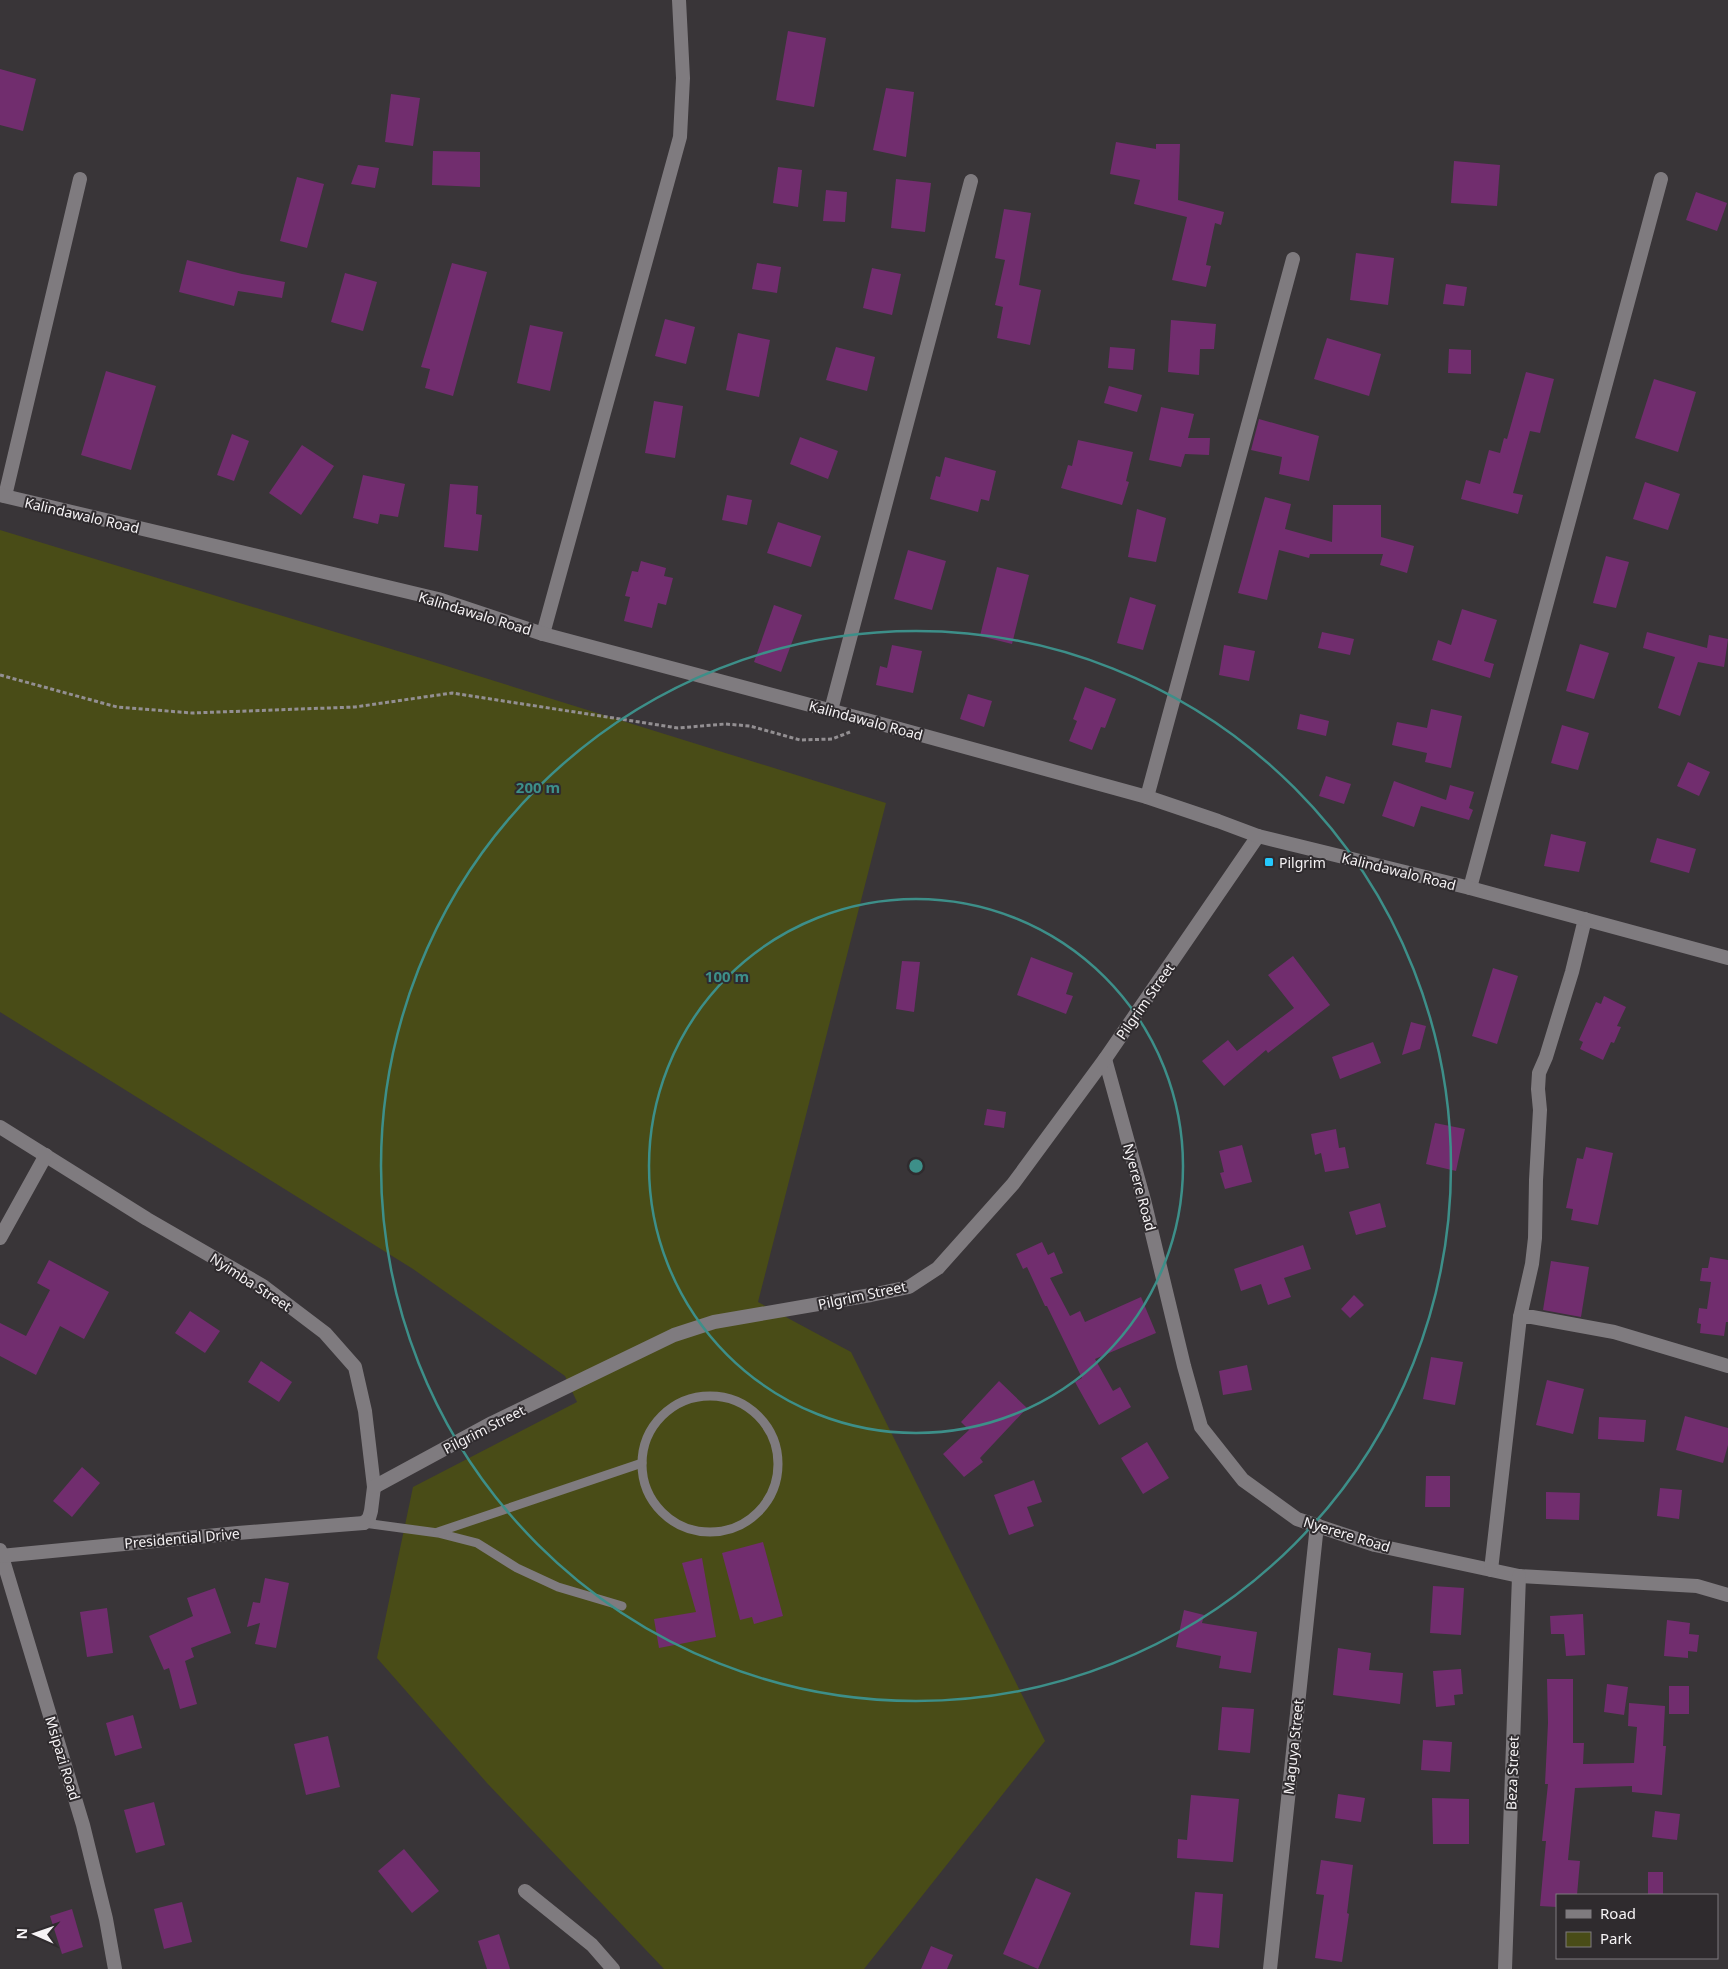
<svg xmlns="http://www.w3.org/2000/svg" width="1728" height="1969" font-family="'Noto Sans',sans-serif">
	<rect width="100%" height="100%" fill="#393538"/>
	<polygon fill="#494c17" points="0,530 424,659 886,803 758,1302 851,1352 1045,1741 864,1969 664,1969 487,1783 377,1658 413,1487 577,1402 565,1376 413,1269 0,1012"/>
	<g fill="#712d6e">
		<polygon points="788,31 826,38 814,107 776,100"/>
		<polygon points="0,69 36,79 23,131 0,125"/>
		<polygon points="886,88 914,92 906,157 873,150"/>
		<polygon points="391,94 420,98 413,146 385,142"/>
		<polygon points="1116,142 1156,149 1156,144 1180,144 1178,200 1224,212 1221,225 1215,223 1206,265 1211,266 1206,287 1172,280 1187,217 1134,204 1140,180 1110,174"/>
		<polygon points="433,151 480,152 480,187 432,185"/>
		<polygon points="1454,161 1500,165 1497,206 1451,203"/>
		<polygon points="358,165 379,168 375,188 351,184"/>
		<polygon points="778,167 802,170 798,207 773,203"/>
		<polygon points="297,177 324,184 307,248 280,241"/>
		<polygon points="896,179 931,183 925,232 891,228"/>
		<polygon points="826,190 847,192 845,222 823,221"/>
		<polygon points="1696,192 1727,203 1717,231 1686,220"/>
		<polygon points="1004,209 1031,213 1019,285 1041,290 1030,345 997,338 1003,307 995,305 1005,260 995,258"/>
		<polygon points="1356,253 1394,258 1388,305 1350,300"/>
		<polygon points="187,260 242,274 285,282 282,298 238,291 234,306 179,292"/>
		<polygon points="452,263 487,272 453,396 425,388 430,369 421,367"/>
		<polygon points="757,263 781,267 777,293 752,289"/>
		<polygon points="872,268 901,274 892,315 863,308"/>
		<polygon points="345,273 377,282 363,331 331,322"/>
		<polygon points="1446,284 1467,287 1464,306 1443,304"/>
		<polygon points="665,319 695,327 686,364 655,356"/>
		<polygon points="1171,320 1216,324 1214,349 1200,349 1199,375 1168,372"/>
		<polygon points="530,325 563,332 550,391 517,383"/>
		<polygon points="738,333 770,340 759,397 726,390"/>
		<polygon points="1327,338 1381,354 1369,396 1314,379"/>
		<polygon points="836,347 875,357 867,391 826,380"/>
		<polygon points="1110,347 1135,349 1133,370 1108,368"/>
		<polygon points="1449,349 1471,350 1471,374 1448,373"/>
		<polygon points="106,371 156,386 131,470 81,455"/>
		<polygon points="1526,372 1554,379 1540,433 1530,431 1513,493 1523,495 1518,514 1461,499 1466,480 1480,484 1489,450 1500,453 1504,438 1507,439"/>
		<polygon points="1654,379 1696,392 1678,452 1635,438"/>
		<polygon points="1109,386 1142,395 1137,412 1104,403"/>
		<polygon points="654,401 683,406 675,458 645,453"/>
		<polygon points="1161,407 1194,414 1188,438 1210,438 1209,455 1185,454 1181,467 1149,460"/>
		<polygon points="1259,419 1319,436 1309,481 1279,474 1282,457 1251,450"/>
		<polygon points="232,434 249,441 234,481 217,475"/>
		<polygon points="800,437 838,451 828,479 790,464"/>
		<polygon points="1078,440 1133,452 1126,481 1129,482 1122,505 1061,488 1068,465 1072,466"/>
		<polygon points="302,445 334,466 301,515 269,493"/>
		<polygon points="945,457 996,471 989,501 981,499 978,512 930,499 936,476 940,477"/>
		<polygon points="363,475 405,484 398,517 380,514 378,524 353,518"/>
		<polygon points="1645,482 1680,494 1668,530 1633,519"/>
		<polygon points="450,484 478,486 476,514 482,515 478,551 444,547"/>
		<polygon points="727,495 752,500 747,525 722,520"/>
		<polygon points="1265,497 1291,504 1285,529 1332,542 1333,505 1381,505 1381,537 1414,546 1407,573 1380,565 1383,554 1310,554 1309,558 1279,550 1267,600 1238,593"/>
		<polygon points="1137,509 1166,518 1156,562 1128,557"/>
		<polygon points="778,522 821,536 811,567 767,553"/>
		<polygon points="908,550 946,561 932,610 894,599"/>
		<polygon points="1606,556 1629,562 1616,608 1593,603"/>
		<polygon points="641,561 666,568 664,576 673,578 666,605 658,603 652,628 624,621 630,597 625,596 632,571 638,572"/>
		<polygon points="997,567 1029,575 1012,644 980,636"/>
		<polygon points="1130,597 1156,605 1143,650 1117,643"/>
		<polygon points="774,605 802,615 781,672 754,662"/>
		<polygon points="1462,609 1497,620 1484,661 1494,664 1490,678 1432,660 1438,640 1451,645"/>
		<polygon points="1322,632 1354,639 1350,655 1318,648"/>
		<polygon points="1647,632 1707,648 1709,635 1728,639 1724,667 1698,662 1680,716 1658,708 1675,657 1643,648"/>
		<polygon points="1580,644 1609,653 1594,699 1566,691"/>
		<polygon points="892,645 922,651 913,693 876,685 880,666 887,668"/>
		<polygon points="1224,645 1255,651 1249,681 1219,675"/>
		<polygon points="1085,687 1116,699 1105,728 1101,727 1092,750 1069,741 1077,721 1073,719"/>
		<polygon points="968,694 992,701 984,727 960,719"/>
		<polygon points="1431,709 1462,716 1451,768 1425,762 1427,753 1392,745 1397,722 1427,728"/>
		<polygon points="1300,714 1329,721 1326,736 1297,729"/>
		<polygon points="1562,725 1589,733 1578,770 1551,763"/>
		<polygon points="1688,762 1710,772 1699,796 1677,786"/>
		<polygon points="1326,776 1351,784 1344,804 1319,796"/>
		<polygon points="1394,781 1446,800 1450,785 1474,792 1469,808 1473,810 1469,820 1421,806 1414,827 1382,816"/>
		<polygon points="1551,834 1586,842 1579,872 1544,866"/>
		<polygon points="1657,838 1696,849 1689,873 1650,862"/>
		<polygon points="1293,956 1330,1005 1268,1053 1266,1050 1224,1086 1202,1061 1228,1040 1237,1051 1294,1008 1268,975"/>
		<polygon points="1031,957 1073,973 1066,994 1073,996 1066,1014 1017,995"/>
		<polygon points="902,961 920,962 914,1012 896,1009"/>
		<polygon points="1493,968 1518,976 1497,1044 1472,1036"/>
		<polygon points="1604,996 1626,1007 1617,1026 1621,1027 1614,1043 1611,1042 1603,1060 1580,1049 1583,1042 1579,1040 1596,1002 1601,1004"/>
		<polygon points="1411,1022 1426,1026 1420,1049 1402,1055"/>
		<polygon points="1373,1042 1381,1063 1340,1079 1332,1057"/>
		<polygon points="987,1109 1006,1112 1004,1128 984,1125"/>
		<polygon points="1435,1123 1465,1129 1456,1171 1426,1164"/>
		<polygon points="1336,1129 1339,1148 1345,1147 1349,1168 1325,1172 1321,1153 1315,1155 1311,1134"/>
		<polygon points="1242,1145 1252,1182 1225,1189 1220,1173 1224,1172 1219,1151"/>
		<polygon points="1586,1147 1613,1153 1598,1225 1571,1220 1573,1209 1566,1208 1577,1158 1583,1159"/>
		<polygon points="1380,1203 1386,1227 1356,1235 1349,1212"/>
		<polygon points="1042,1242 1048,1255 1054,1252 1063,1273 1050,1278 1070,1316 1080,1311 1085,1322 1141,1297 1156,1333 1095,1359 1113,1391 1120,1387 1131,1407 1099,1425 1075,1382 1082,1378 1047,1306 1045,1306 1027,1267 1023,1269 1016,1254"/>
		<polygon points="1303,1245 1311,1269 1284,1278 1291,1297 1268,1305 1261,1284 1241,1291 1234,1269"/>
		<polygon points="1710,1257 1728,1260 1728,1322 1726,1322 1724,1336 1700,1333 1701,1324 1697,1323 1699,1308 1707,1309 1711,1282 1700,1281 1702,1268 1708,1268"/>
		<polygon points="49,1260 109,1292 84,1339 60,1326 36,1375 0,1356 0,1323 26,1336 50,1290 37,1283"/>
		<polygon points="1551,1261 1589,1267 1581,1317 1543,1310"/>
		<polygon points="1354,1295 1364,1305 1350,1318 1341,1309"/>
		<polygon points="190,1311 220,1331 205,1353 175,1333"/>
		<polygon points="1431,1357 1463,1362 1455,1405 1423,1399"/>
		<polygon points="261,1361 292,1382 279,1402 248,1382"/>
		<polygon points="1247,1365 1252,1390 1223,1395 1219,1371"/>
		<polygon points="1547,1380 1584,1389 1573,1434 1536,1425"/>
		<polygon points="999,1381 1027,1408 980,1458 983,1462 964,1477 943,1454 969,1430 961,1422"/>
		<polygon points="1685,1416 1728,1428 1728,1445 1723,1463 1676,1450"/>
		<polygon points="1599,1417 1646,1420 1644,1442 1598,1439"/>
		<polygon points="1147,1442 1169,1478 1143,1494 1121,1458"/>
		<polygon points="82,1467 100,1483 72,1517 53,1501"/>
		<polygon points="1426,1476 1450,1476 1450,1507 1425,1507"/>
		<polygon points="1034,1480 1042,1502 1027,1507 1034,1526 1009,1535 994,1495"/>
		<polygon points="1660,1488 1682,1490 1679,1519 1657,1516"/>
		<polygon points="1546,1492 1580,1493 1579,1520 1546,1519"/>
		<polygon points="763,1542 783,1616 754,1624 752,1617 740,1620 722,1553"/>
		<polygon points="702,1558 716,1637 659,1648 654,1619 696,1612 682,1563"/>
		<polygon points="265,1578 289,1583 276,1648 255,1644 260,1623 247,1627 253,1602 260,1603"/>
		<polygon points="1433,1586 1464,1588 1461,1635 1430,1633"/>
		<polygon points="215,1588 231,1633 191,1648 194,1657 185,1661 197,1704 180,1709 169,1668 164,1670 149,1636 193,1616 187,1598"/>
		<polygon points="107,1608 113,1653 87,1657 80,1612"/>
		<polygon points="1184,1610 1204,1615 1202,1623 1257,1632 1251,1673 1219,1668 1221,1656 1176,1647"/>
		<polygon points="1583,1614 1585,1655 1566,1656 1564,1634 1551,1634 1550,1616"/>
		<polygon points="1667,1620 1690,1623 1689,1634 1699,1635 1697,1652 1688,1651 1688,1658 1664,1656"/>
		<polygon points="1338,1648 1371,1653 1369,1670 1403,1673 1400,1704 1333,1695"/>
		<polygon points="1461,1669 1463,1694 1454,1695 1455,1705 1436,1707 1433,1671"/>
		<polygon points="1547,1679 1573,1679 1573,1743 1584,1743 1583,1764 1634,1763 1637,1727 1628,1726 1629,1703 1665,1706 1663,1746 1666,1746 1662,1795 1632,1792 1632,1786 1575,1788 1568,1860 1580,1861 1577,1895 1557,1895 1557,1907 1540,1906 1546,1841 1542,1841 1548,1784 1545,1784 1548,1723"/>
		<polygon points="1607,1684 1628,1687 1624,1715 1604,1712"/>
		<rect x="1669" y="1686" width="20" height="28"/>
		<polygon points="1222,1707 1254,1709 1250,1753 1218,1750"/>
		<polygon points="133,1715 142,1748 115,1756 106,1723"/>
		<polygon points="328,1736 340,1787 306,1795 294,1744"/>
		<polygon points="1423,1740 1452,1742 1450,1772 1421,1770"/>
		<polygon points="1338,1794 1365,1798 1361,1822 1335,1818"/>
		<polygon points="1191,1795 1239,1799 1233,1862 1177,1858 1178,1839 1187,1840"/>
		<polygon points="1432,1798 1469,1799 1469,1844 1433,1844"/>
		<polygon points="154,1802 165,1845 136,1853 124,1810"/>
		<polygon points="1655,1811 1680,1814 1677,1840 1652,1837"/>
		<polygon points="404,1849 439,1891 412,1913 378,1871"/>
		<polygon points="1321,1860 1353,1865 1347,1913 1349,1914 1342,1962 1315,1958 1324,1895 1316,1894"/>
		<rect x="1648" y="1872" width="15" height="23"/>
		<polygon points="1036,1878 1071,1893 1038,1969 1003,1954"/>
		<polygon points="1195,1892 1223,1894 1219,1948 1190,1945"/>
		<polygon points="182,1902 192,1942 164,1949 154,1909"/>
		<polygon points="72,1909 83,1947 62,1954 50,1916"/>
		<polygon points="499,1934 510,1969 487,1969 478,1941"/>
		<polygon points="931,1946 953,1955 947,1969 921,1969"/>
	</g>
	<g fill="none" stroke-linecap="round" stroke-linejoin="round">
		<polyline stroke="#938f92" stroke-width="3" stroke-dasharray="4 2.5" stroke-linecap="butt" points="0,675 117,707 192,713 355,707 452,693 678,728 725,724 750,726 800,740 832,739 850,732"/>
		<g stroke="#7f7b7f" stroke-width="9">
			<circle cx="710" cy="1464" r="68"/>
			<polyline points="364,1523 438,1533 477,1543 517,1568 558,1587 622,1606"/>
			<polyline points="438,1532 642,1463"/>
		</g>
		<g stroke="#7f7b7f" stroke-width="14">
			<polyline points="5,496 80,179"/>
			<polyline points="543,634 680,137 683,78 679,0"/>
			<polyline points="831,710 971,181"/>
			<polyline points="1147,797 1293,259"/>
			<polyline points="1470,888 1661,179"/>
			<polyline points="1105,1059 1144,1200 1184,1366 1201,1427 1243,1480 1297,1519 1375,1545 1519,1576 1697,1586 1728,1595"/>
			<polyline points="0,1127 147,1219 263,1286 325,1333 355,1367 365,1411 374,1487 371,1511 369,1518 364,1523"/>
			<polyline points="0,1238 46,1155"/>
			<polyline points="1520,1317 1532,1264 1535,1238 1536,1180 1540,1110 1538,1089 1539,1073 1546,1057 1572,972 1585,919"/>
			<polyline points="374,1487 492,1423 674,1335 714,1322 871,1295 909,1287 938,1268 1013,1184 1105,1059 1258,836"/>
			<polyline points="0,1550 83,1825 106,1919 115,1969"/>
			<polyline points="1491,1570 1520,1317 1532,1317 1614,1332 1728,1366"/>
			<polyline points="525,1891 592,1945 613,1969"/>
			<polyline points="1270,1969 1317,1525"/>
			<polyline points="1505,1969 1519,1576"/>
		</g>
		<g stroke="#7f7b7f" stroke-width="14">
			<polyline points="0,495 438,599 543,634 874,722 1147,797 1218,821 1258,836 1470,888 1728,958"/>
			<polyline points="0,1556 238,1533 364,1523"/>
		</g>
	</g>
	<g fill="none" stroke="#3d8f89" stroke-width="2.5">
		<circle cx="916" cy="1166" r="267"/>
		<circle cx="916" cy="1166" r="535"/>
	</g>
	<rect fill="#25c9fe" stroke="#2f2b2e" stroke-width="2" x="1264" y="857" width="10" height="10" rx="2.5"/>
	<g text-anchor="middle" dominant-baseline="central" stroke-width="4" stroke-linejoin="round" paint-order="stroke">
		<g font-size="14" fill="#f6f3f5" stroke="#2f2b2e">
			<text transform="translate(82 515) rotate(13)">Kalindawalo Road</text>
			<text transform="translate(475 613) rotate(17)">Kalindawalo Road</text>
			<text transform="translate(866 720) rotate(15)">Kalindawalo Road</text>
			<text transform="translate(1399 871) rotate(14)">Kalindawalo Road</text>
			<text transform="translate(1145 1001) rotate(-55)">Pilgrim Street</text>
			<text transform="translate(1140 1187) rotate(75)">Nyerere Road</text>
			<text transform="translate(251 1282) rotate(33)">Nyimba Street</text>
			<text transform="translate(862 1295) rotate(-12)">Pilgrim Street</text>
			<text transform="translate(484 1429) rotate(-27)">Pilgrim Street</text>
			<text transform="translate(1347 1534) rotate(17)">Nyerere Road</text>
			<text transform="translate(182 1538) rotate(-5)">Presidential Drive</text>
			<text transform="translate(1293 1747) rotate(-84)">Maguya Street</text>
			<text transform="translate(63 1758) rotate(73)">Msipazi Road</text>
			<text transform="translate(1512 1773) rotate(-88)">Beza Street</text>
		</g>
		<g font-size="14" fill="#f6f3f5" stroke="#2f2b2e" text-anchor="start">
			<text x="1279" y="862">Pilgrim</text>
		</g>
	</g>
	<circle cx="916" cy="1166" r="8" fill="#3d8f89" stroke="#2f2b2e" stroke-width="2.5"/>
	<g font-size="15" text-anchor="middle" font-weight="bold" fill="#3d8f89" stroke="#2f2b2e" stroke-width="4" stroke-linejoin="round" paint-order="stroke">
		<text x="538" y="793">200 m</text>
		<text x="727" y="982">100 m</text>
	</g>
	<rect x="1556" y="1894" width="162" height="65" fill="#2f2b2e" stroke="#7f7b7e"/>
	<rect x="1566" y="1910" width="25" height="8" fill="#7f7b7f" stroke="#7f7b7e"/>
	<text x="1600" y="1919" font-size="15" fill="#f6f3f5">Road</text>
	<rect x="1566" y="1932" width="25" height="15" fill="#494c17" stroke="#7f7b7e"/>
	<text x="1600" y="1944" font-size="15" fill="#f6f3f5">Park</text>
	<g transform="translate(35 1934) rotate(272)" stroke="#2f2b2e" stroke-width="4" paint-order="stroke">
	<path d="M0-4L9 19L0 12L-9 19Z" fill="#f6f3f5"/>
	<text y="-8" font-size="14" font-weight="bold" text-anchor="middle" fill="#f6f3f5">N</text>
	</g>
</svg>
